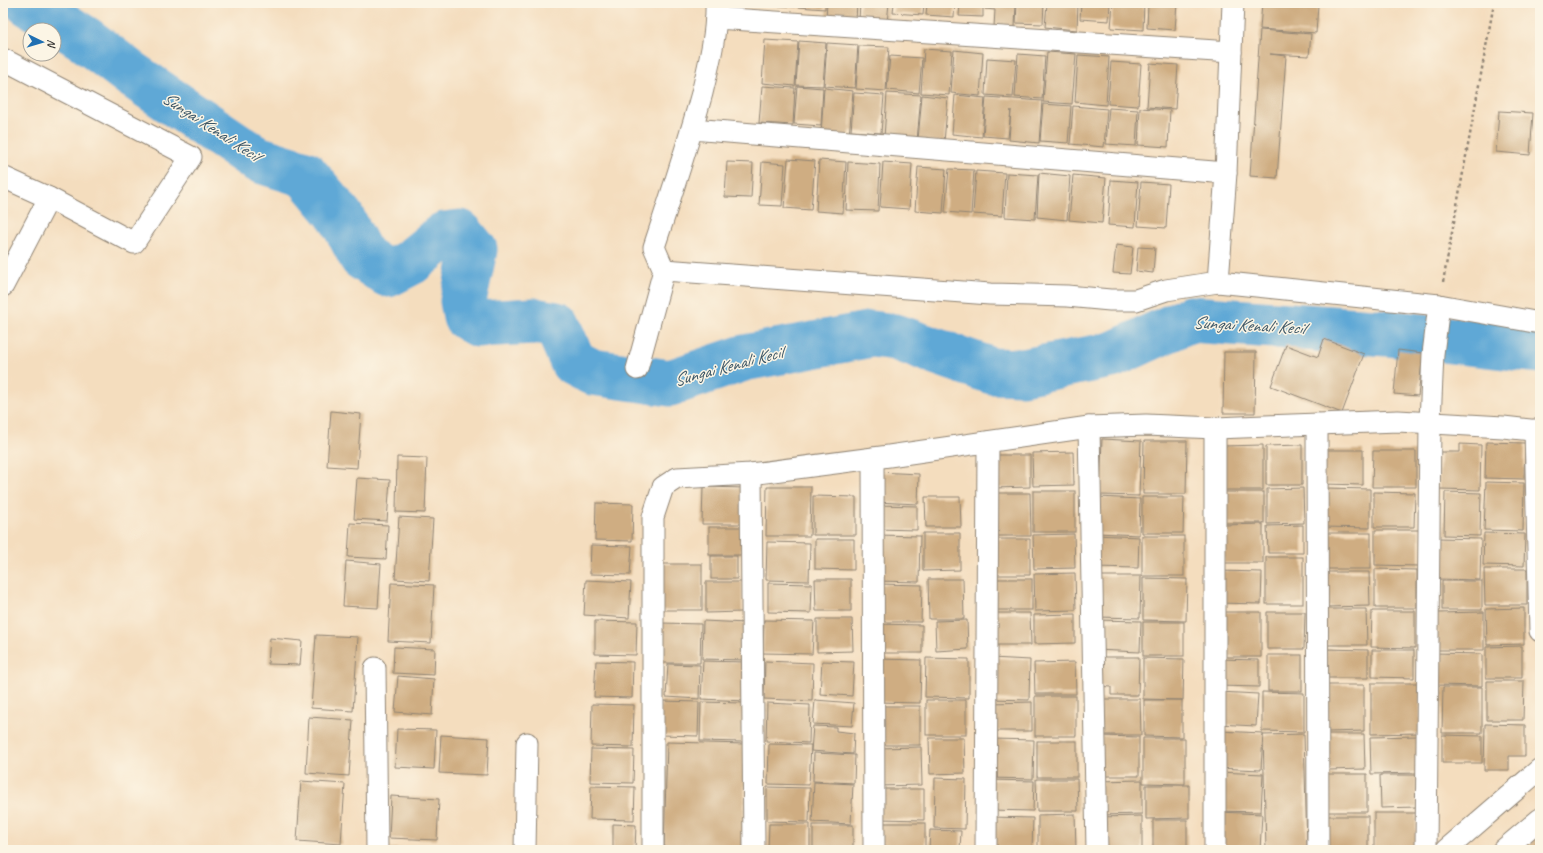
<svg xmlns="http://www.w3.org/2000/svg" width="1543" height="853" font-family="Caveat,sans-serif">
	<rect width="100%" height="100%" fill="#fcf5e5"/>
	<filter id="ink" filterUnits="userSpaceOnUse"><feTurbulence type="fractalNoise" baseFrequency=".025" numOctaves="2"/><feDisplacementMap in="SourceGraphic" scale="8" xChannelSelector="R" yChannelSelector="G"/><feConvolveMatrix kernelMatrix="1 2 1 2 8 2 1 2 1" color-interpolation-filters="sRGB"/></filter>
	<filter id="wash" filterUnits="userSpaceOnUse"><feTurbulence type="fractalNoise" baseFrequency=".012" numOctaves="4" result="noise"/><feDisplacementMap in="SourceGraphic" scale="16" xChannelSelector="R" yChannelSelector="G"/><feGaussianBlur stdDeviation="0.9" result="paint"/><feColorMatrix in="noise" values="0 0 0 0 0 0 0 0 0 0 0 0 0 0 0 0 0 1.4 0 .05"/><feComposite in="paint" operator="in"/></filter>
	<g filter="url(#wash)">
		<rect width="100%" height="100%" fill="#f4ddbe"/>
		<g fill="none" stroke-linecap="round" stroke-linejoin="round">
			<polyline stroke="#5fa8d6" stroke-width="47" points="28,3 85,39 131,74 257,159 305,174 341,217 362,257 388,274 411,262 444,235 460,233 474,250 463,301 466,317 478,324 535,321 557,325 573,362 592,372 670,383 744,358 872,334 895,337 992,371 1023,372 1112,355 1190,319 1387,333 1540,350"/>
		</g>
		<g id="blocks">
			<g fill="#cfad82">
				<polygon points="763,3 796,3 796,7 763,5"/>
				<polygon points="799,3 825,3 825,9 798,7"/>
				<polygon points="827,3 857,3 856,20 826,18"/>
				<polygon points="860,3 889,3 887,23 859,20"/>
				<polygon points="894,3 924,3 923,15 893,13"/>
				<polygon points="927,3 955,3 954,17 926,15"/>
				<polygon points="960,3 983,3 983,17 959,16"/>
				<polygon points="986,3 1016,3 1015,27 994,27 995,10 985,9"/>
				<polygon points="1017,3 1044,3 1043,24 1016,23"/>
				<polygon points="1047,3 1078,3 1077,30 1045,27"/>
				<polygon points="1081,3 1110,3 1109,21 1080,19"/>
				<polygon points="1113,3 1144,3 1143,30 1111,28"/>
				<polygon points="1148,3 1177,3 1175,30 1147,28"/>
				<polygon points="1262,3 1292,3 1318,5 1316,33 1260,29"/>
				<polygon points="1260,30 1311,34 1309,56 1270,54 1286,56 1277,178 1250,176"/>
				<polygon points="765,40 798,42 795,86 762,83"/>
				<polygon points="799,41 826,43 823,86 796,85"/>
				<polygon points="827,43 858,45 855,88 824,86"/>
				<polygon points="859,46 889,47 886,91 856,89"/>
				<polygon points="924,49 952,51 949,95 921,93"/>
				<polygon points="954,50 983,53 980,96 951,93"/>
				<polygon points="1047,52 1076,54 1072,104 1043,102"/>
				<polygon points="1018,54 1045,56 1042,99 1015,97"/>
				<polygon points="1078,55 1109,57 1106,105 1075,102"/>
				<polygon points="890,56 922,58 919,93 887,90"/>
				<polygon points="987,58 1016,60 1013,97 985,95"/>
				<polygon points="1111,62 1141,64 1138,106 1108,104"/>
				<polygon points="1150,63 1178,65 1175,109 1147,107"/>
				<polygon points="762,86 795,88 793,125 759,123"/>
				<polygon points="797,86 823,88 821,126 794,124"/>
				<polygon points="824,88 853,91 849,137 821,135"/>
				<polygon points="854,93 884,95 881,133 851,131"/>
				<polygon points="887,93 921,95 917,141 884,138"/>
				<polygon points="922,95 948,98 944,142 918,140"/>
				<polygon points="955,95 985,98 982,137 952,134"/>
				<polygon points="986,97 1042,101 1039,143 1009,140 1011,110 1008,138 983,136"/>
				<polygon points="1043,104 1071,106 1068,143 1040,141"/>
				<polygon points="1073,106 1107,109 1104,147 1070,144"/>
				<polygon points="1109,108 1138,110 1136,146 1106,144"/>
				<polygon points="1140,108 1170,110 1168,147 1138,145"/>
				<polygon points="1499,111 1533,113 1530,155 1496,152"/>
				<polygon points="788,159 815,161 811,210 784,208"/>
				<polygon points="819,160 846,162 843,213 816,211"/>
				<polygon points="727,162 753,163 751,198 725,197"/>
				<polygon points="762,162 785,164 782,206 759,205"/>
				<polygon points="848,162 880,164 878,211 846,210"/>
				<polygon points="883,162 912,164 909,209 880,207"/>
				<polygon points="918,167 946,169 943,213 915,211"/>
				<polygon points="949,169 974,170 971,214 945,212"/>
				<polygon points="976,171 1005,173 1002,216 973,214"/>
				<polygon points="1007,173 1038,175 1035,219 1005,217"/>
				<polygon points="1039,173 1070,176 1067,220 1037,217"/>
				<polygon points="1073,175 1106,178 1102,223 1069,220"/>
				<polygon points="1111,180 1138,182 1135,227 1108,225"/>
				<polygon points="1141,182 1169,184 1166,228 1138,226"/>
				<polygon points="1116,245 1133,247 1130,274 1113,273"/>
				<polygon points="1138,247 1155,248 1153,273 1136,271"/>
				<polygon points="1324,339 1364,354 1342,413 1271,386 1286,345 1318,357"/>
				<polygon points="1398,350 1423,353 1418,396 1394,394"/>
				<polygon points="1224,352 1256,352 1255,413 1223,413"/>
				<polygon points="331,411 361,414 357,468 327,466"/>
				<polygon points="1102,439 1141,441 1139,496 1100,495"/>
				<polygon points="1144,441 1187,441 1186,494 1143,494"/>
				<polygon points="1486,442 1525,443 1524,479 1485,478"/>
				<polygon points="1460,444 1481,445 1480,490 1439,489 1440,452 1460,452"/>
				<polygon points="1263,445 1263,490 1223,490 1223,446"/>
				<polygon points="1302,445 1302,485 1266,485 1266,446"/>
				<polygon points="1323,450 1363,450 1363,485 1323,484"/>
				<polygon points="1373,451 1416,451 1416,487 1372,487"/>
				<polygon points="1073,452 1074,485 1033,486 1032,453"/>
				<polygon points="994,455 1030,455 1030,487 994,488"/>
				<polygon points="397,457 427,458 425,513 396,512"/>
				<polygon points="877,472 919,474 918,504 876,502"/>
				<polygon points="357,478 390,480 387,521 354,519"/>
				<polygon points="1486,482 1524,483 1523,531 1484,530"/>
				<polygon points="703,487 746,488 746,524 702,524"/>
				<polygon points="767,487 811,487 810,536 766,536"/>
				<polygon points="1303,488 1304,523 1267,524 1267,489"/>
				<polygon points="1325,488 1370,489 1370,528 1324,527"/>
				<rect x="1033" y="491" width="42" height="41"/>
				<rect x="1224" y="492" width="40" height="31"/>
				<polygon points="1374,492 1415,493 1414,527 1374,527"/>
				<polygon points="1445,492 1481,493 1480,536 1444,535"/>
				<polygon points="991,493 1030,493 1031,536 991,536"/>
				<polygon points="813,496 856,497 856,535 813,535"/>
				<polygon points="925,497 960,497 961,527 926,527"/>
				<polygon points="1098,497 1140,499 1139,535 1097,533"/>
				<polygon points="1142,497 1184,497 1183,533 1142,533"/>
				<polygon points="596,503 633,504 632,541 595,540"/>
				<polygon points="878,505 917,506 917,530 877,529"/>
				<polygon points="399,517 433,519 429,581 395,579"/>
				<polygon points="350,523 388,525 386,559 348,557"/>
				<polygon points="1263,524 1263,563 1224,563 1224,525"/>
				<polygon points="1303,525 1303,553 1268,553 1267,526"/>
				<rect x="709" y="527" width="32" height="28"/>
				<polygon points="1375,530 1419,530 1419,566 1375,565"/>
				<polygon points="923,533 960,533 960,570 923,571"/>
				<rect x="1324" y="533" width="47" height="36"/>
				<polygon points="1484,533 1525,534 1524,566 1483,565"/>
				<polygon points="1074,534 1075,568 1034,569 1033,535"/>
				<polygon points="877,535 920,536 919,582 876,581"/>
				<polygon points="1095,535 1139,537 1138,568 1094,567"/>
				<rect x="1142" y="536" width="42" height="40"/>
				<polygon points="1438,538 1481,539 1480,580 1437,579"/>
				<polygon points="815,539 854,539 854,570 815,569"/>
				<polygon points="990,539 1030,539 1030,575 989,575"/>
				<polygon points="767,542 810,543 809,581 766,580"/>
				<polygon points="591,545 632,546 630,575 590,574"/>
				<rect x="711" y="556" width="26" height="23"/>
				<rect x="1266" y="557" width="37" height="47"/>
				<polygon points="346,561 381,564 378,608 343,606"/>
				<rect x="657" y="564" width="45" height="46"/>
				<polygon points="1375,569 1417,570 1417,608 1375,608"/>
				<polygon points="1484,569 1527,569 1527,605 1485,605"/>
				<polygon points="1218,571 1262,572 1261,604 1217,603"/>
				<polygon points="1324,572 1369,572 1370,606 1325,607"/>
				<polygon points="1075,573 1076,610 1035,611 1034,574"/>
				<polygon points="1098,576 1141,576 1140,618 1097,617"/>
				<polygon points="1143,578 1187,579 1186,621 1143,620"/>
				<polygon points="815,579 851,579 851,611 816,611"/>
				<polygon points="928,579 963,579 964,619 929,619"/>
				<rect x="991" y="579" width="41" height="31"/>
				<polygon points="586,580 631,582 629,618 584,615"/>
				<rect x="1442" y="581" width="40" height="29"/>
				<polygon points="706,582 742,582 742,612 706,613"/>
				<polygon points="391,583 434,585 431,643 388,641"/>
				<polygon points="768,583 812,584 811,613 768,612"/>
				<polygon points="878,584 922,585 921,622 877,622"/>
				<polygon points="1524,608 1524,644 1487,645 1486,609"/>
				<polygon points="1323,609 1366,609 1367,645 1323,645"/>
				<polygon points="1372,611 1415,611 1415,648 1371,647"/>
				<polygon points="1218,612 1261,612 1261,657 1217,657"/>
				<polygon points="1267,612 1305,612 1304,649 1267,649"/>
				<polygon points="1484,612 1484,650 1437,650 1437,613"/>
				<polygon points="990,613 1030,613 1031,645 991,645"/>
				<polygon points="1075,614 1075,643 1034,644 1034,615"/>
				<polygon points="817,619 852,619 853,651 817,652"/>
				<polygon points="764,620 814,621 812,654 763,653"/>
				<polygon points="967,620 968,649 936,651 935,621"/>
				<polygon points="1097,620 1141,621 1140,652 1096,650"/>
				<polygon points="595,621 637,622 636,655 595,654"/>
				<polygon points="703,621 747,623 747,660 702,659"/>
				<rect x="1143" y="622" width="41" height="34"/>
				<polygon points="661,623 701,624 700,663 660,663"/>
				<polygon points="875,624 922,625 922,653 875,653"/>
				<polygon points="316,635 358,637 353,711 311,708"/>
				<polygon points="270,638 302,641 300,665 268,664"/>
				<polygon points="1522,646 1522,678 1486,678 1486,647"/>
				<polygon points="394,647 435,649 434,675 393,673"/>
				<polygon points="1326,649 1368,650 1368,678 1326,678"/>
				<polygon points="1372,650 1414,650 1414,678 1372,677"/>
				<polygon points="1435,653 1482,654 1482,686 1434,685"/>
				<rect x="1268" y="655" width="34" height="36"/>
				<polygon points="1097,657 1139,657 1138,695 1111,695 1111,687 1096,686"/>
				<polygon points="926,658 969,659 969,698 925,697"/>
				<polygon points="991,658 1030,660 1029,700 990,699"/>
				<polygon points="1143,658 1184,659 1183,700 1143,699"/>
				<polygon points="876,659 921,660 920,703 875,702"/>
				<polygon points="1218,659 1259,660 1259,687 1218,686"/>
				<polygon points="596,661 633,662 632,698 594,697"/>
				<polygon points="703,661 746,662 745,701 701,699"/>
				<polygon points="765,661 813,663 812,701 764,699"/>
				<polygon points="822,661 854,662 852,696 820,694"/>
				<polygon points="1075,662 1076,694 1035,694 1034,663"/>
				<polygon points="668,664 700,665 699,699 666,697"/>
				<polygon points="398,676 434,679 432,715 395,712"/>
				<polygon points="1487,681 1524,681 1523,720 1487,720"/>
				<polygon points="1371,683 1420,683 1420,733 1371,734"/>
				<polygon points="1327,685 1364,685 1364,731 1327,732"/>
				<polygon points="1443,687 1482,687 1482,733 1442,733"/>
				<polygon points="1219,692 1258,694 1256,726 1217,724"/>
				<polygon points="1262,692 1304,693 1304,732 1262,731"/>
				<rect x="1035" y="696" width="41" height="40"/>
				<polygon points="1100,699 1140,699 1141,735 1100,735"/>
				<polygon points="815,700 854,703 852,726 813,724"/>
				<rect x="926" y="700" width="40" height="35"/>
				<polygon points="1144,700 1182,700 1182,737 1144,736"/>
				<polygon points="661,701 699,702 698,736 661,735"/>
				<polygon points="701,702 744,703 743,742 700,741"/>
				<polygon points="1032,702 1032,731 990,731 990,703"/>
				<polygon points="767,703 810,705 809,743 766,741"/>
				<polygon points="592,704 634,705 633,747 591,746"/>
				<rect x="876" y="706" width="44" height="39"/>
				<polygon points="309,717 353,720 349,776 306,773"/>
				<polygon points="1485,724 1525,725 1525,756 1509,756 1509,770 1484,770"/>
				<polygon points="813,726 836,727 836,731 854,733 853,754 811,751"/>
				<polygon points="397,729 436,730 434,769 395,767"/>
				<polygon points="1219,731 1263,733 1261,770 1217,768"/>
				<polygon points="1304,734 1307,849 1266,850 1263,735"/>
				<polygon points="1327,734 1364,734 1365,769 1328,770"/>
				<polygon points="441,735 489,738 487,775 439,773"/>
				<polygon points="1442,735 1482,736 1482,763 1442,763"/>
				<polygon points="1101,736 1139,737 1139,776 1100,776"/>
				<polygon points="1418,736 1418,773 1371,774 1370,737"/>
				<polygon points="929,738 964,738 965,773 930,774"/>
				<polygon points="1143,738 1185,738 1185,784 1143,783"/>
				<polygon points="992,739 1034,740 1033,779 991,778"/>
				<rect x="1037" y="741" width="40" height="36"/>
				<polygon points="667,742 746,744 743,850 664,850"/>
				<polygon points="769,744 811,745 809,785 768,784"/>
				<polygon points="921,747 922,785 877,786 877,748"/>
				<polygon points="591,749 634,750 633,783 590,782"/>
				<polygon points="814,753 855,755 854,783 813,781"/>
				<polygon points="1218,772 1263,774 1261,812 1217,811"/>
				<polygon points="1327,774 1367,774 1367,812 1326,812"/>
				<polygon points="1380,775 1416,775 1417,807 1381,808"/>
				<polygon points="935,778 966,779 965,829 934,828"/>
				<polygon points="1036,779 1077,779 1078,811 1037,811"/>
				<polygon points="990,780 1034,781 1033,811 989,810"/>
				<polygon points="1142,780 1142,814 1099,815 1098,781"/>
				<polygon points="301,781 345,784 341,844 297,841"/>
				<polygon points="814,782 853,784 851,824 812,822"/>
				<polygon points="1146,785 1189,785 1189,818 1146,819"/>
				<polygon points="591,786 635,787 634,820 590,819"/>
				<polygon points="767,787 810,788 809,822 767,821"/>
				<polygon points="879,789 924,789 924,820 879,819"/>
				<polygon points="391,796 439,799 437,840 389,838"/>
				<polygon points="1219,812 1262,814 1260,850 1218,850"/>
				<rect x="1374" y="813" width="42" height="37"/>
				<polygon points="1075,814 1076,850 1038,850 1038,815"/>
				<polygon points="1142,816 1142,850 1099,850 1098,817"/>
				<rect x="1325" y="816" width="43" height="34"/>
				<polygon points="990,817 1033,818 1032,850 989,850"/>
				<rect x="1153" y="820" width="34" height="30"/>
				<rect x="878" y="823" width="47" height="27"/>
				<polygon points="613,824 636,825 635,850 613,850"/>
				<polygon points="769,824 810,824 810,850 768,850"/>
				<rect x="813" y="825" width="40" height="25"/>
				<polygon points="930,830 961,831 960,850 929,850"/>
				<polygon points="1540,832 1540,850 1519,850"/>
				<polygon points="389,848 430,849 430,850 389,850"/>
			</g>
		</g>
	</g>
	<g filter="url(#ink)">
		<use href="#blocks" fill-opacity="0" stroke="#908474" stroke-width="1"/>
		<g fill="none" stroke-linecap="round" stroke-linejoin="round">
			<g stroke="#908474" stroke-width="23">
				<g id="minor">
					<polyline points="716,18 1231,52"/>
					<polyline points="3,59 191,157 134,243 49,198"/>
					<polyline points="692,129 1226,173"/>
					<polyline points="3,177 49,198 3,286"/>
					<polyline points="664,270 990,294 1067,296 1110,300 1136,300 1166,290 1218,282 1439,305 1540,323"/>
					<polyline points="1218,282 1226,173 1233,3"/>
					<path d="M637 369 664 270 654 247C671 196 688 145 702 93 709 64 717 33 716 3"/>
					<polyline points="1317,424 1318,850"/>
					<polyline points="1089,427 1097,850"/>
					<polyline points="1535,430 1540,631"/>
					<polyline points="873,458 874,850"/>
					<polyline points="751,474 754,850"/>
					<polyline points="375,668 377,850"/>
					<polyline points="525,850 527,743"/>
					<polyline points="653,850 653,517 663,487 677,478 751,474 889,456 1089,427 1146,425 1215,428 1398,421 1503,427 1540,431"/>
					<polyline points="986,850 988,442"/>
					<polyline points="1215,850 1215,428"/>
					<polyline points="1426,850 1430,422 1433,354 1439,305"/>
					<polyline points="1446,850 1540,769"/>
					<polyline points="1503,850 1540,819"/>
				</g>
			</g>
			<polyline stroke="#908474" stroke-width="2.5" stroke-dasharray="3 3" stroke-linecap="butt" points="1443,282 1494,3"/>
			<use href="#minor" stroke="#fff" stroke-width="21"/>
		</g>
	</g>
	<g text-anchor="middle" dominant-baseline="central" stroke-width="3" stroke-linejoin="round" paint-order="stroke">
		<g font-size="18" font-style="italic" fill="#3d5767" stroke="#fcf5e5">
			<text transform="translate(211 126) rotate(33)">Sungai Kenali Kecil</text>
			<text transform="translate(1249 325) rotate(3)">Sungai Kenali Kecil</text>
			<text transform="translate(728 366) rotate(-15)">Sungai Kenali Kecil</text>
		</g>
	</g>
	<rect width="1543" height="853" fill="none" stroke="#fcf5e5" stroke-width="16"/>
	<g transform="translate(42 42) rotate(95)"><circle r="19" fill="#fcf5e5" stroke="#a8a49b"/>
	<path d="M0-3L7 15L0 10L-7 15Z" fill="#1f6fb2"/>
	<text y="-6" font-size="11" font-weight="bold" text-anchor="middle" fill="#2b2b2b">N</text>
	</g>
</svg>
